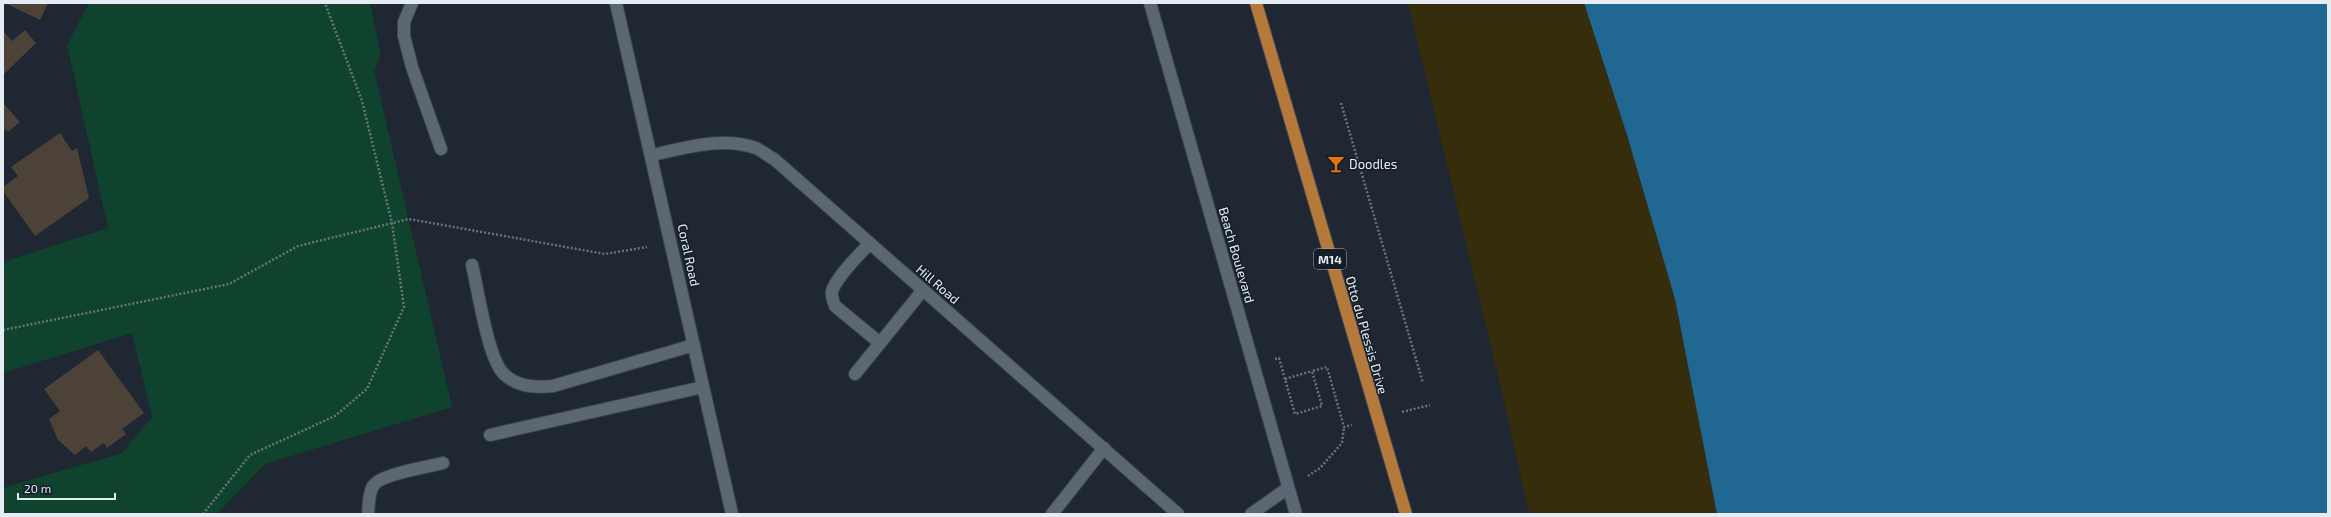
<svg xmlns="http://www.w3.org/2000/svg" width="2331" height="517" font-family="'Exo 2',sans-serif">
	<rect width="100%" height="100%" fill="#1e2732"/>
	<polygon fill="#0f432d" points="89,3 370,3 381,54 374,70 452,407 265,464 217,514 3,514 3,488 122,453 152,417 132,333 3,373 3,262 108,228 67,45"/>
	<polygon fill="#362d0d" points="1408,3 1584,3 1627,135 1675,299 1717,514 1529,514 1504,401"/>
	<polygon fill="#206792" points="1584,3 2328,3 2328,514 1717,514 1675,299 1627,135"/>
	<g fill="#4d4237">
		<polygon points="5,3 48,3 40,20"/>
		<polygon points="25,30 36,43 3,75 3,31 12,41"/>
		<polygon points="3,103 20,122 8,132 6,129 3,132"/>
		<polygon points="60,133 72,151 77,148 89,198 35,236 3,191 3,187 18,176 11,167"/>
		<polygon points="98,350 144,413 122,429 126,434 107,448 104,443 91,452 86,446 75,455 58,440 49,419 60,411 44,389"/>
	</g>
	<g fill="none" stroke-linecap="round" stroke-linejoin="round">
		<g stroke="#3d454e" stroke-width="14">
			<g id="minor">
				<polyline points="412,3 404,22 404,36 412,67 441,149"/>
				<polyline points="616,3 732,514"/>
				<polyline points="1150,3 1296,514"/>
				<path d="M652 155C685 148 723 136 756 148 762 151 768 156 774 159L1178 514"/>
				<path d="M870 243C859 255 837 276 832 291 831 296 833 301 835 306L880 343"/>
				<path d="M472 265C478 289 488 360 504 374 517 387 536 388 553 386L694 345"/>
				<polyline points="855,374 923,290"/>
				<polyline points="490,435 703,387"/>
				<path d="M368 514C369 505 368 495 373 486 380 474 428 467 443 463"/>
				<polyline points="1052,514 1104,448"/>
				<polyline points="1251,514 1288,488"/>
			</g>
		</g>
		<g stroke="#3d454e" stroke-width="14">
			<polyline id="major" points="1256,3 1406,514"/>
		</g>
		<g stroke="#6b737d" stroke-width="2.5" stroke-dasharray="2 2" stroke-linecap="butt">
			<polyline points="1341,103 1423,383"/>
			<polyline points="3,330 229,284 298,246 409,219 605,254 647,247"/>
			<polyline points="1275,359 1279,358 1295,414 1322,406 1312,371 1327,367 1344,427 1352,425"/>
			<polyline points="1285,379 1312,371"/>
			<polyline points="1402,412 1430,405"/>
			<polyline points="1308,476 1320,468 1342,443 1344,427"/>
			<polyline points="203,514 250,455 335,416 367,389 404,307 392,223 362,101 325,3"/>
		</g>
		<use href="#minor" stroke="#5b6773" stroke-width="12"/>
		<use href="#major" stroke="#b5793c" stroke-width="12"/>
	</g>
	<defs>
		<g id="bar-bare" transform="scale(1.38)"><path d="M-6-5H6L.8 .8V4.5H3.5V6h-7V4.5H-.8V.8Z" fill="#e8710a" stroke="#141e28" stroke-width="2.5" paint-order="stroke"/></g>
	</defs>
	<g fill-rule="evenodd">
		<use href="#bar-bare" x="1336" y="164"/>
	</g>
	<g text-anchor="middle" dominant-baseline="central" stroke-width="3" stroke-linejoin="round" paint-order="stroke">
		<rect fill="#141e28" stroke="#a7aeb6" stroke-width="1" x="1314" y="249" width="32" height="20" rx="3"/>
		<g font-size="12" font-weight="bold" fill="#e6ecf3">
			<text x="1330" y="259">M14</text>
		</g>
		<g font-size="13" fill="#e6ecf3" stroke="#141e28" text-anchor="start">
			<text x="1349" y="164">Doodles</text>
		</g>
		<g font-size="13" fill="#e6ecf3" stroke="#141e28">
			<text transform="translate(689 255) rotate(78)">Coral Road</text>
			<text transform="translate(1237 255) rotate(74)">Beach Boulevard</text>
			<text transform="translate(938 284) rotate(41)">Hill Road</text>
			<text transform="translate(1367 335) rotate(74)">Otto du Plessis Drive</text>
		</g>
	</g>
	<rect width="2331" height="517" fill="none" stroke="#e6ecf3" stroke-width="8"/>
	<path d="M18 493v6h97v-6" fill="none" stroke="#e6ecf3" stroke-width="2"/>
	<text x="24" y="493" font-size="12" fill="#e6ecf3" stroke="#141e28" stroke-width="3" paint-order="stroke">20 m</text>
</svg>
